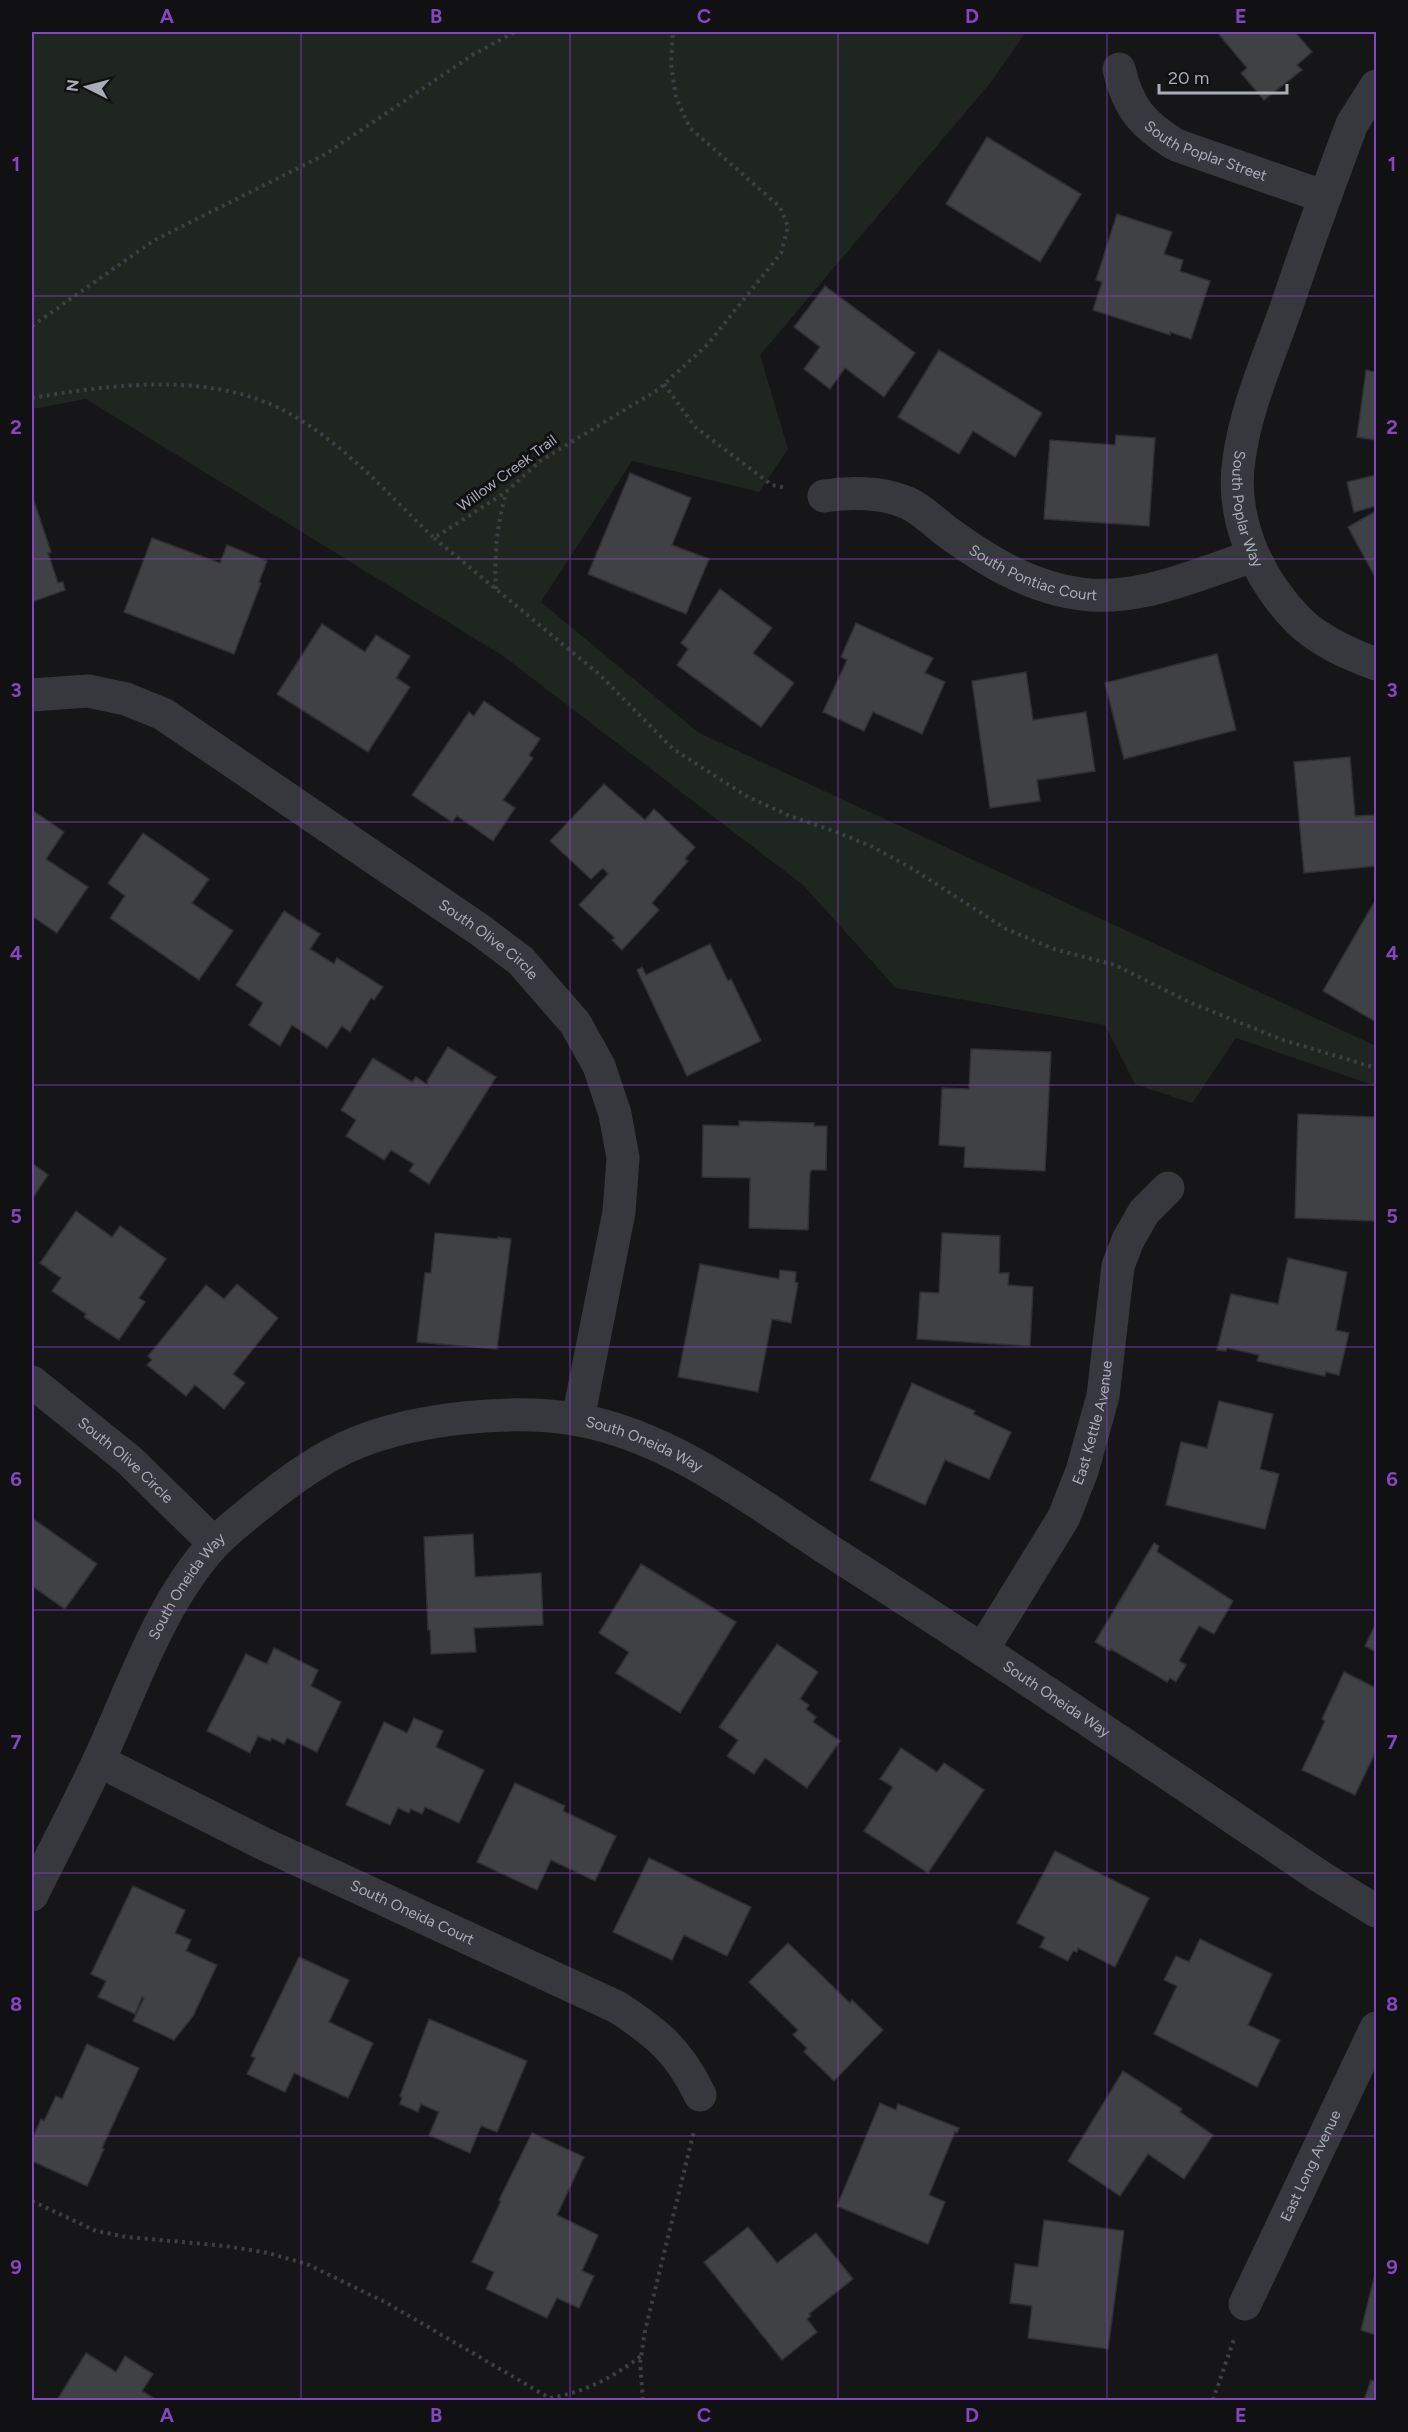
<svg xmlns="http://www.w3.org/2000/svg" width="1408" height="2432" font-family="Figtree,sans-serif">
	<rect width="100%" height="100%" fill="#161618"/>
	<polygon fill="#1e261f" points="32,32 1026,32 991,82 760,355 788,449 759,492 632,461 541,602 699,733 1376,1046 1376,1086 1236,1038 1192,1103 1135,1084 1105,1025 896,988 803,885 503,656 86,399 32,409"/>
	<g fill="#404145" stroke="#303034" stroke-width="1.5">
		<polygon points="1217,32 1295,32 1312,52 1297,65 1302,70 1264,100 1241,73 1247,68"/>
		<polygon points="987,137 1081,194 1040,262 946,204"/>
		<polygon points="1117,214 1172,232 1164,254 1183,260 1180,271 1210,281 1191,339 1170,332 1170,335 1093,310 1102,282 1096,280"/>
		<polygon points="825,286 915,353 884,397 845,368 830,389 804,369 820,347 794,327"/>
		<polygon points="939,350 1042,413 1015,457 973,431 959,454 898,417"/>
		<polygon points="1366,370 1376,372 1376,440 1357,437"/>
		<polygon points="1116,435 1155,438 1149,526 1044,519 1050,440 1115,445"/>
		<polygon points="630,473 691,498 672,545 709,559 686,614 588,574"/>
		<polygon points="1376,475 1376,506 1354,512 1347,482"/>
		<polygon points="32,495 51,552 48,553 58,583 63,582 65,590 32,602"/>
		<polygon points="1376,511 1376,574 1374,575 1348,527"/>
		<polygon points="152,538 220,563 227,545 267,561 259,582 261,583 234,654 124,612"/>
		<polygon points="720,589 772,628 753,653 794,683 761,727 677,665 688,649 681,643"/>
		<polygon points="856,623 933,658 925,673 945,682 922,734 873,712 864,731 823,712 847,660 841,657"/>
		<polygon points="322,624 365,652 376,635 410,656 396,678 410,687 368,752 277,694"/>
		<polygon points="1217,654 1236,730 1124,759 1105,683"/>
		<polygon points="1026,672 1033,720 1086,712 1095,771 1037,780 1040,801 990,808 972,681"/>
		<polygon points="484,701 540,739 529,755 533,758 503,800 515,808 493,841 457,816 452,822 412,795 469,712 474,716"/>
		<polygon points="1350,757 1355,816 1376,815 1376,866 1304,873 1294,762"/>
		<polygon points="604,784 645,820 654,809 695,847 685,859 688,861 652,903 659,910 622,950 612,940 615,938 579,905 608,874 603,868 591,879 550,841"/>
		<polygon points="32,810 64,832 46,859 88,887 57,933 32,916"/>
		<polygon points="143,833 209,879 192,903 233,931 199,980 110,918 125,896 108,883"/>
		<polygon points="1376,899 1376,1022 1323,991"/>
		<polygon points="284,911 320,934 310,949 334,964 337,958 383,987 374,1000 371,998 350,1032 342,1026 327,1048 292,1025 280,1046 249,1025 263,1003 236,985"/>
		<polygon points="710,944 728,981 731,979 761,1041 687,1076 637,970 642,967 646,975"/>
		<polygon points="448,1047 496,1077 429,1184 409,1171 414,1164 391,1150 384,1160 346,1136 356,1120 341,1110 373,1058 412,1082 416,1077 428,1085 427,1081"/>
		<polygon points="971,1049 1051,1052 1045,1171 964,1167 965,1147 939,1145 942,1088 969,1089"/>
		<polygon points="1298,1114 1376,1117 1376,1221 1295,1218"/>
		<polygon points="739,1121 814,1123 814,1126 827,1126 826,1170 812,1170 810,1173 808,1230 749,1228 750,1178 702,1177 703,1125 739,1126"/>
		<polygon points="32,1163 48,1175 32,1199"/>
		<polygon points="76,1211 112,1237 120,1226 166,1259 139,1298 145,1302 119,1340 84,1317 86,1314 52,1291 61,1278 40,1263"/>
		<polygon points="435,1233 498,1239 498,1237 511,1239 497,1349 417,1342 425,1273 431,1273"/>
		<polygon points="942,1233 1000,1236 999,1273 1009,1273 1008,1285 1033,1287 1030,1346 917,1339 920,1292 939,1293"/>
		<polygon points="1288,1258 1347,1272 1336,1330 1349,1333 1339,1375 1326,1372 1325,1376 1257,1361 1259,1355 1227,1348 1226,1351 1217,1350 1231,1294 1278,1304"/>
		<polygon points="700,1264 779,1279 780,1270 796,1272 795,1282 798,1283 791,1323 772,1319 758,1392 678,1377"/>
		<polygon points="237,1284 278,1318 233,1374 245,1383 224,1409 195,1385 186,1396 147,1365 152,1360 148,1356 206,1285 224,1299"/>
		<polygon points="912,1383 975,1411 973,1414 1011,1432 989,1479 945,1460 925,1505 870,1480"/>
		<polygon points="1219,1401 1273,1414 1260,1469 1279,1474 1265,1529 1166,1505 1181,1442 1207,1448"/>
		<polygon points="32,1518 97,1564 65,1609 32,1586"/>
		<polygon points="473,1534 475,1577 541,1573 543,1625 474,1628 476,1652 431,1654 430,1630 428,1630 424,1537"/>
		<polygon points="1154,1543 1159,1546 1157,1552 1233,1601 1214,1634 1199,1626 1179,1661 1186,1665 1176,1682 1170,1678 1167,1682 1111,1649 1110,1651 1095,1642"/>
		<polygon points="641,1564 736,1622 680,1713 616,1673 629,1652 599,1633"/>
		<polygon points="1376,1623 1376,1652 1365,1646"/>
		<polygon points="777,1644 818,1672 800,1699 809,1705 806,1709 816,1717 813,1722 840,1741 807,1788 765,1758 754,1774 727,1756 738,1740 719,1727"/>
		<polygon points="274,1648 318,1670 311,1686 341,1702 317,1752 287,1738 284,1744 272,1738 270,1741 258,1736 250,1753 207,1731 246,1654 267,1664"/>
		<polygon points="1344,1672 1376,1688 1376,1751 1355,1795 1302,1770 1325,1721 1322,1719"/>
		<polygon points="414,1718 443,1731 436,1747 484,1770 459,1823 425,1807 422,1814 411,1809 409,1813 398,1808 390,1825 346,1805 384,1722 407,1733"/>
		<polygon points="901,1748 937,1772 944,1763 984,1790 928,1873 864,1831 893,1787 880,1779"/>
		<polygon points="515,1783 565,1806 563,1811 616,1836 595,1881 551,1860 537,1890 477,1862"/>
		<polygon points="1055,1851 1149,1898 1115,1967 1078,1948 1077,1952 1073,1951 1068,1961 1040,1947 1045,1937 1017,1923"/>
		<polygon points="649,1858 751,1907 727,1956 684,1935 672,1960 613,1932"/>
		<polygon points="133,1886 185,1910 175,1933 191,1940 186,1951 217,1965 193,2016 174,2040 133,2021 144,1998 142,1997 135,2014 98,1997 106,1981 91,1974"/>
		<polygon points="1200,1939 1272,1974 1248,2025 1280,2040 1257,2087 1154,2034 1177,1986 1164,1980 1176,1956 1189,1962"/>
		<polygon points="788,1943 850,2003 852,2000 883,2030 834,2081 804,2052 807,2048 793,2035 798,2030 749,1982"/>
		<polygon points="299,1957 349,1980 329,2022 373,2043 348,2098 294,2073 285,2092 247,2074 255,2058 251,2056"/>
		<polygon points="429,2019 527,2061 497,2132 481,2126 470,2153 429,2135 439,2112 421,2104 418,2112 400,2104 402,2097 400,2096"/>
		<polygon points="87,2044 139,2068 102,2148 104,2149 87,2186 32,2161 32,2140 41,2119 44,2121 56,2096 62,2099"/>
		<polygon points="1123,2071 1182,2109 1180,2112 1213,2135 1184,2179 1148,2154 1120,2196 1068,2161"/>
		<polygon points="880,2103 896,2110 898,2104 959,2128 957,2133 955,2132 929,2195 945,2202 928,2244 837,2206"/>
		<polygon points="532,2133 584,2157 557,2215 598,2235 582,2271 594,2276 579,2308 557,2298 547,2318 486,2289 494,2272 472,2262 501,2201 499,2200"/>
		<polygon points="1044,2220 1124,2231 1108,2349 1028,2338 1032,2306 1010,2303 1015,2264 1038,2267"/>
		<polygon points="748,2227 777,2263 816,2233 853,2279 809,2314 811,2316 807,2319 817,2332 782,2360 704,2262"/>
		<polygon points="1376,2270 1376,2335 1361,2330"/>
		<polygon points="86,2353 116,2372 125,2356 153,2374 142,2391 157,2400 57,2400"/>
		<polygon points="1371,2380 1376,2382 1376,2400 1364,2400"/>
	</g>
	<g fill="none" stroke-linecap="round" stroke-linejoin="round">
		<g stroke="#3d3f44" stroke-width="4" stroke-dasharray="3 4.5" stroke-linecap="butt">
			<polyline points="32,326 153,241 324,155 474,54 515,32"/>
			<polyline points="664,384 695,427 772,485 787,488"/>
			<path d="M32 398C116 384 216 370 294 416 347 447 390 496 434 538L506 492 540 461 659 389 708 344 781 253 788 227 780 207 690 128 676 98 671 63 673 32"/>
			<polyline points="434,538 600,675 673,749 748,797 790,816 834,831 873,847 913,869 1006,929 1054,949 1115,965 1191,1003 1283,1040 1376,1068"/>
			<path d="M496 589C494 555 497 525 506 493"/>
			<polyline points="32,2201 96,2231 127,2237 226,2246 268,2253 307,2264 387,2303 553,2400"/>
			<path d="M550 2398C585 2392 612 2378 641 2356"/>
			<polyline points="643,2400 640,2363 645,2331 694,2131"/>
			<polyline points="946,2400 953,2400"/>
			<polyline points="1213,2400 1234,2339"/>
		</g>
		<g stroke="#37383d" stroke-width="33">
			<path id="s1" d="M1119 69C1128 108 1143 125 1176 145L1325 197"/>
			<path id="s2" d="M1376 86 1352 124C1329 185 1307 246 1286 308 1269 357 1246 407 1239 459 1230 518 1257 578 1298 620 1319 641 1349 654 1376 664"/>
			<path id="s3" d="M824 496C849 492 881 492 905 502 919 507 934 522 946 531 987 561 1029 587 1081 594 1139 602 1198 574 1253 556"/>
			<path id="s4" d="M32 695 88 691 126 699 163 714 480 930 521 961 575 1023 599 1066 615 1114 623 1158 619 1212 578 1419"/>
			<path id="s5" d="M32 1382 129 1460 214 1543"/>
			<path id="s6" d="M983 1649 1064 1517 1082 1471 1103 1396 1118 1266 1128 1240 1144 1212 1168 1188"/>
			<path id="s7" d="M99 1761 264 1844 617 2007C657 2033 679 2051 700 2095"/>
			<path id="s8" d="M32 1895C54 1850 78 1805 99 1760 133 1687 159 1605 213 1545 228 1529 247 1515 264 1501 293 1478 322 1457 356 1443 417 1418 514 1408 579 1420 673 1437 759 1505 838 1556 1001 1660 1161 1769 1321 1877L1376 1911"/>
			<path id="s9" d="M1245 2304 1376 2028"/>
		</g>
	</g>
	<path fill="none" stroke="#8446be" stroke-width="1.5" stroke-opacity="0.55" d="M301 32V2400M570 32V2400M838 32V2400M1107 32V2400M32 296H1376M32 559H1376M32 822H1376M32 1085H1376M32 1347H1376M32 1610H1376M32 1873H1376M32 2136H1376"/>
	<g text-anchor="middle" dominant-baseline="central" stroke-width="6" stroke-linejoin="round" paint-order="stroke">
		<g font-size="15" fill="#a8adb8" stroke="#111113">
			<text stroke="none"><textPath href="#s1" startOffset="128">South Poplar Street</textPath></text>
			<text transform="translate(507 473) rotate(-36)">Willow Creek Trail</text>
			<text stroke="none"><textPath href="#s2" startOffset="450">South Poplar Way</textPath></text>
			<text stroke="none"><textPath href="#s3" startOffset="231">South Pontiac Court</textPath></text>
			<text stroke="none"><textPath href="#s4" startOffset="531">South Olive Circle</textPath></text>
			<text stroke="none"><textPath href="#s6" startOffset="254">East Kettle Avenue</textPath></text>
			<text stroke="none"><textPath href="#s8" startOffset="868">South Oneida Way</textPath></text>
			<text stroke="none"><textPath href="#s5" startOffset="122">South Olive Circle</textPath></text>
			<text stroke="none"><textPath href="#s8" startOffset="346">South Oneida Way</textPath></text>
			<text stroke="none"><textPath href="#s8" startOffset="1354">South Oneida Way</textPath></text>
			<text stroke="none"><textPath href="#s7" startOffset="348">South Oneida Court</textPath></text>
			<text stroke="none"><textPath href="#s9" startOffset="153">East Long Avenue</textPath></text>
		</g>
	</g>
	<rect width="1408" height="2432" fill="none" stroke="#111113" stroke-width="66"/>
	<g transform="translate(87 87) rotate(276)" stroke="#111113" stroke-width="4.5" paint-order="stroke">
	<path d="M0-4.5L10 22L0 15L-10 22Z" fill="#a8adb8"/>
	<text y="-9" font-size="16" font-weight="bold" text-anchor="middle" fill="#a8adb8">N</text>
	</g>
	<path d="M1159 84v9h128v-9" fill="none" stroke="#a8adb8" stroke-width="3"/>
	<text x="1168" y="84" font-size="18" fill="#a8adb8" stroke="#111113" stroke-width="4.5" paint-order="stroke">20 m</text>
	<rect x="33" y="33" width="1342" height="2366" fill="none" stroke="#8446be" stroke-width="2"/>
	<g font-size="20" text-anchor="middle" font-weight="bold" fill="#8446be">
		<text x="167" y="23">A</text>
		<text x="436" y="23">B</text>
		<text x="704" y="23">C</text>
		<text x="972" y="23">D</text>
		<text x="1241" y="23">E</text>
		<text x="16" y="171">1</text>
		<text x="1392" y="171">1</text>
		<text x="16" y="434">2</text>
		<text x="1392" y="434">2</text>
		<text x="16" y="697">3</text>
		<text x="1392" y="697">3</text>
		<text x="16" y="960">4</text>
		<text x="1392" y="960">4</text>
		<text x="16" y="1223">5</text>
		<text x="1392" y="1223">5</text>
		<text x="16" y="1486">6</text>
		<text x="1392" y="1486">6</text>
		<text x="16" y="1749">7</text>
		<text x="1392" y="1749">7</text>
		<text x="16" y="2011">8</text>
		<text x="1392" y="2011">8</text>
		<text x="16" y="2274">9</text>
		<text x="1392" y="2274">9</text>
		<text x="167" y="2422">A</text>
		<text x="436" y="2422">B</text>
		<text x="704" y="2422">C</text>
		<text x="972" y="2422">D</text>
		<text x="1241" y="2422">E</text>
	</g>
</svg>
